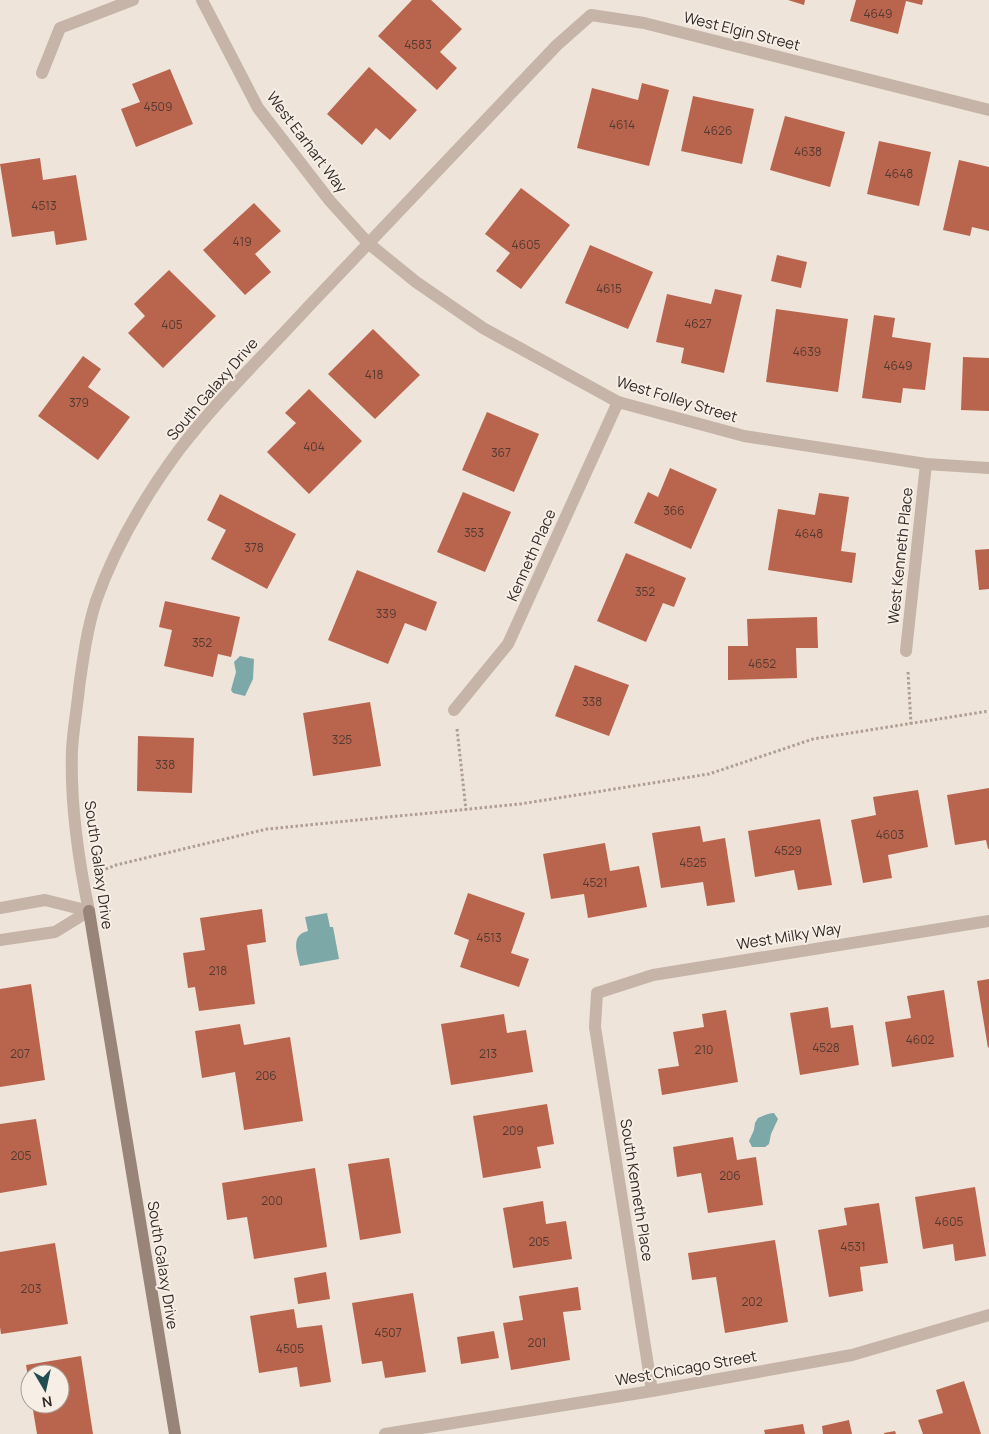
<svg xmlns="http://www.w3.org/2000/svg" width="989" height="1434" font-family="Manrope,sans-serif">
	<rect width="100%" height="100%" fill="#eee4da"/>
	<g fill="#7ca8a8">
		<polygon points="240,656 254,659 253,679 245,696 233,693 231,690 236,672 234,662"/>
		<path d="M327 913 330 927H333L339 959 300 966C297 952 290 935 308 931L305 917Z"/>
		<path d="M774 1113 778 1119 771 1134 769 1144 765 1147H752L749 1141 754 1130 755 1123 758 1118C763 1116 769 1113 774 1113Z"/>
	</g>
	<g fill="#b9654e">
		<polygon points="412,0 431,0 462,29 440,52 457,68 437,90 378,36"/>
		<polygon points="788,0 805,0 804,5"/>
		<polygon points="856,0 923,0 922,5 906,1 898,34 850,21"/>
		<polygon points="369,67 417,110 390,140 376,128 362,145 327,114"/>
		<polygon points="170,69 193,124 136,147 121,109 140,102 132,84"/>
		<polygon points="642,83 669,90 649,166 577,148 592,88 638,100"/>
		<polygon points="693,96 754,109 742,164 681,151"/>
		<polygon points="785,116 845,132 830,187 770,170"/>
		<polygon points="879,141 931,152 919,206 867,194"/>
		<polygon points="40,158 43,180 76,175 87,240 56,245 54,231 12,237 0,164"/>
		<polygon points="959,160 989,167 989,231 972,227 970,236 943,230"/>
		<polygon points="521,188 570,225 521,289 496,271 510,253 485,234"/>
		<polygon points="254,203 281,231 255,254 271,272 245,295 203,250"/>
		<polygon points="590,245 653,272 628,329 565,303"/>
		<polygon points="777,255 807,262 801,288 771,281"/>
		<polygon points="169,270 216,316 163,368 128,333 145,316 134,304"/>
		<polygon points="715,289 742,295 724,373 681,363 684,348 656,342 667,294 711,304"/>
		<polygon points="776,309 848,319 838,392 766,382"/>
		<polygon points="874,315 895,318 892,337 931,343 925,390 903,388 901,403 862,398"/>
		<polygon points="373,329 420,375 375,419 328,374"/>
		<polygon points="83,356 101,369 88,387 130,417 98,460 38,416"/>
		<polygon points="963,357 989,358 989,411 961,410"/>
		<polygon points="309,389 362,441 309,494 267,452 296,423 285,413"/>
		<polygon points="487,412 539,434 514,492 462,470"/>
		<polygon points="670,468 717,489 691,549 634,523 648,492 658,497"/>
		<polygon points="463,492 511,512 485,572 437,552"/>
		<polygon points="819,493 849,497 841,551 856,553 852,583 768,570 778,509 815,515"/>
		<polygon points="220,494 296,534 267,589 211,559 226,530 207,520"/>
		<polygon points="989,549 989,589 979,590 975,550"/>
		<polygon points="626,553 686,578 674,607 663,603 646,642 597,621"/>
		<polygon points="357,570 437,602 426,631 405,623 388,664 328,640"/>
		<polygon points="165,601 240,617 231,657 218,654 213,677 164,666 172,630 159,627"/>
		<polygon points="817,617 818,648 796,648 797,678 728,680 728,646 748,646 747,619"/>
		<polygon points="575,665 629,685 609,736 555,716"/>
		<polygon points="370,702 381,766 313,776 303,713"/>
		<polygon points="138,736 194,738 192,793 137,791"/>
		<polygon points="989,788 989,849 988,849 986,840 955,845 947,795"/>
		<polygon points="918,790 928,847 888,855 892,878 863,883 851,820 876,815 873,797"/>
		<polygon points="820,819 832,885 798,890 794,870 755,877 748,831"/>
		<polygon points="700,826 703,842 725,838 735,902 707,906 703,882 661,888 652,833"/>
		<polygon points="605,843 610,871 639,866 647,907 588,918 584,894 551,899 543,854"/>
		<polygon points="468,893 525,913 511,953 529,959 519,987 460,967 469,940 454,934"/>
		<polygon points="262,909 266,942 247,945 255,1004 199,1011 195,987 188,988 183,953 205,950 200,918"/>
		<polygon points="989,979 989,1047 988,1048 977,981"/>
		<polygon points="31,984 45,1080 0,1087 0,989"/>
		<polygon points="944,990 954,1057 892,1067 885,1022 911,1018 907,996"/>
		<polygon points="828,1007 831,1028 853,1025 859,1065 800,1075 790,1013"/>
		<polygon points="726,1010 738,1082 662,1095 658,1069 679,1066 673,1032 704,1027 702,1014"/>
		<polygon points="504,1014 507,1033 526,1030 533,1072 451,1085 441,1024"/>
		<polygon points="240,1024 244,1045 290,1037 303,1121 244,1130 235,1072 202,1078 195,1031"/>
		<polygon points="547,1104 554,1144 537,1147 541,1168 483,1178 473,1116"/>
		<polygon points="36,1119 47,1185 0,1193 0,1124"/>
		<polygon points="733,1137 737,1160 756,1157 763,1205 708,1213 701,1173 677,1177 673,1147"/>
		<polygon points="389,1158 401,1233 360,1240 348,1164"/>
		<polygon points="315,1168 327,1247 254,1259 247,1217 227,1220 222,1183"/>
		<polygon points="975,1187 986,1256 955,1261 953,1244 923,1249 915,1197"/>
		<polygon points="543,1201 546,1224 566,1221 572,1259 513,1268 503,1208"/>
		<polygon points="879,1203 888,1263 860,1267 863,1291 829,1297 818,1230 847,1225 844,1208"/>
		<polygon points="775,1240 788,1322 725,1333 716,1277 692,1280 688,1253"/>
		<polygon points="55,1243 68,1324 1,1334 0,1327 0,1252"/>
		<polygon points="326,1272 330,1299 298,1304 294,1278"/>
		<polygon points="578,1287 581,1310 563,1312 570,1360 511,1370 503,1323 523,1320 519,1296"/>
		<polygon points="413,1293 426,1372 385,1378 382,1361 362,1364 352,1303"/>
		<polygon points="294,1309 297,1328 322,1325 331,1382 300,1387 297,1367 259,1373 250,1316"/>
		<polygon points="494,1331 499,1358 461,1364 457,1337"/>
		<polygon points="81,1356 93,1434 37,1434 32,1404 60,1404 60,1374 30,1374 30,1383 29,1383 26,1365"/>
		<polygon points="964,1381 981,1434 923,1434 918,1420 943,1413 936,1390"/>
		<polygon points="849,1420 852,1434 823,1434 822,1426"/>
		<polygon points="803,1424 805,1434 765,1434 764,1430"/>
		<polygon points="895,1431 896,1434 884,1434 884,1433"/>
	</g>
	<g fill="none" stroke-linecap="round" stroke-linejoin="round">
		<g stroke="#b09e92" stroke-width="3" stroke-dasharray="2.5 2.5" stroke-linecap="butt">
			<polyline points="908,672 911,724"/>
			<polyline points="457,729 466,810"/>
			<polyline points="101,871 116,865 267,829 520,804 709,774 813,739 989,711"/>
		</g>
		<g stroke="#c5b4a7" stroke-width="12">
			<polyline points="202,0 258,108 330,201 368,243 416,282 483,328 618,402 744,436 926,464 989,468"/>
			<polyline points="42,73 60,28 133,0"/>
			<polyline points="906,651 926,464"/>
			<polyline points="454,710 508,644 618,402"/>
			<polyline points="0,908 45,900 89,911"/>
			<path d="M89 911C78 858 70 805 72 750 73 730 77 709 79 688 83 659 87 629 96 601 115 547 145 496 179 450 218 399 265 354 308 307 391 219 474 132 557 45L591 15 644 23 989 110"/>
			<polyline points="0,940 55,932 89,911"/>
			<polyline points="652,1391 595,1027 597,993 653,975 989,921"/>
			<polyline points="385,1434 652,1391 852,1355 989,1315"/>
		</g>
		<polyline stroke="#988479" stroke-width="12" points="89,911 175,1434"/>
	</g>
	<g text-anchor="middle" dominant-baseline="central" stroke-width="4" stroke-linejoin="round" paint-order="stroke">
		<g font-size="12" fill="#543931">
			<text x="878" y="13">4649</text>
			<text x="418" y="44">4583</text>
			<text x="158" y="106">4509</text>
			<text x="622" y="124">4614</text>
			<text x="718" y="130">4626</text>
			<text x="808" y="151">4638</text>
			<text x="899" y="173">4648</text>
			<text x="44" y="205">4513</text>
			<text x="242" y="241">419</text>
			<text x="526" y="244">4605</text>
			<text x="609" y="288">4615</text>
			<text x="698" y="323">4627</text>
			<text x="172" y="324">405</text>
			<text x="807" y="351">4639</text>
			<text x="898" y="365">4649</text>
			<text x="374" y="374">418</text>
			<text x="79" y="402">379</text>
			<text x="314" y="446">404</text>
			<text x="501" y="452">367</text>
			<text x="674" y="510">366</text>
			<text x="474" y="532">353</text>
			<text x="809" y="533">4648</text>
			<text x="254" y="547">378</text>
			<text x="645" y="591">352</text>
			<text x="386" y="613">339</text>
			<text x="202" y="642">352</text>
			<text x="762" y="663">4652</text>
			<text x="592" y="701">338</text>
			<text x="342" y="739">325</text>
			<text x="165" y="764">338</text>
			<text x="890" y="834">4603</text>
			<text x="788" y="850">4529</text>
			<text x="693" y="862">4525</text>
			<text x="595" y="882">4521</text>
			<text x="489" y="937">4513</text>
			<text x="218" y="970">218</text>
			<text x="920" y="1039">4602</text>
			<text x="826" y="1047">4528</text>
			<text x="704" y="1049">210</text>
			<text x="20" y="1053">207</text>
			<text x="488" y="1053">213</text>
			<text x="266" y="1075">206</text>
			<text x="513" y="1130">209</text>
			<text x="21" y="1155">205</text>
			<text x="730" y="1175">206</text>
			<text x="272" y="1200">200</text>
			<text x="949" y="1221">4605</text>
			<text x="539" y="1241">205</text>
			<text x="853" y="1246">4531</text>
			<text x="31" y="1288">203</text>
			<text x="752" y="1301">202</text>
			<text x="388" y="1332">4507</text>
			<text x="537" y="1342">201</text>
			<text x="290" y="1348">4505</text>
		</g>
		<g font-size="15" fill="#322a27" stroke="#f7eee6">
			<text transform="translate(742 31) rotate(14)">West Elgin Street</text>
			<text transform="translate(307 142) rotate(53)">West Earhart Way</text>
			<text transform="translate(212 389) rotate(-49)">South Galaxy Drive</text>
			<text transform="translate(677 399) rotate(17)">West Folley Street</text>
			<text transform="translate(531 555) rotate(-66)">Kenneth Place</text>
			<text transform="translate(900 556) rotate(-84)">West Kenneth Place</text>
			<text transform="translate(99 865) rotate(82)">South Galaxy Drive</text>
			<text transform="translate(789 936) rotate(-9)">West Milky Way</text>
			<text transform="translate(637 1190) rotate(81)">South Kenneth Place</text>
			<text transform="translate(163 1265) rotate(81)">South Galaxy Drive</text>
			<text transform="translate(686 1368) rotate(-10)">West Chicago Street</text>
		</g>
	</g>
	<g transform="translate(45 1389) rotate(171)"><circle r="24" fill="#f7eee6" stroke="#a8a09a"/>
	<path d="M0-4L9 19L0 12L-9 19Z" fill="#214d4f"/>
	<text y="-8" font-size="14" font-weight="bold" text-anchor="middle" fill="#322a27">N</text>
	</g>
</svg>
